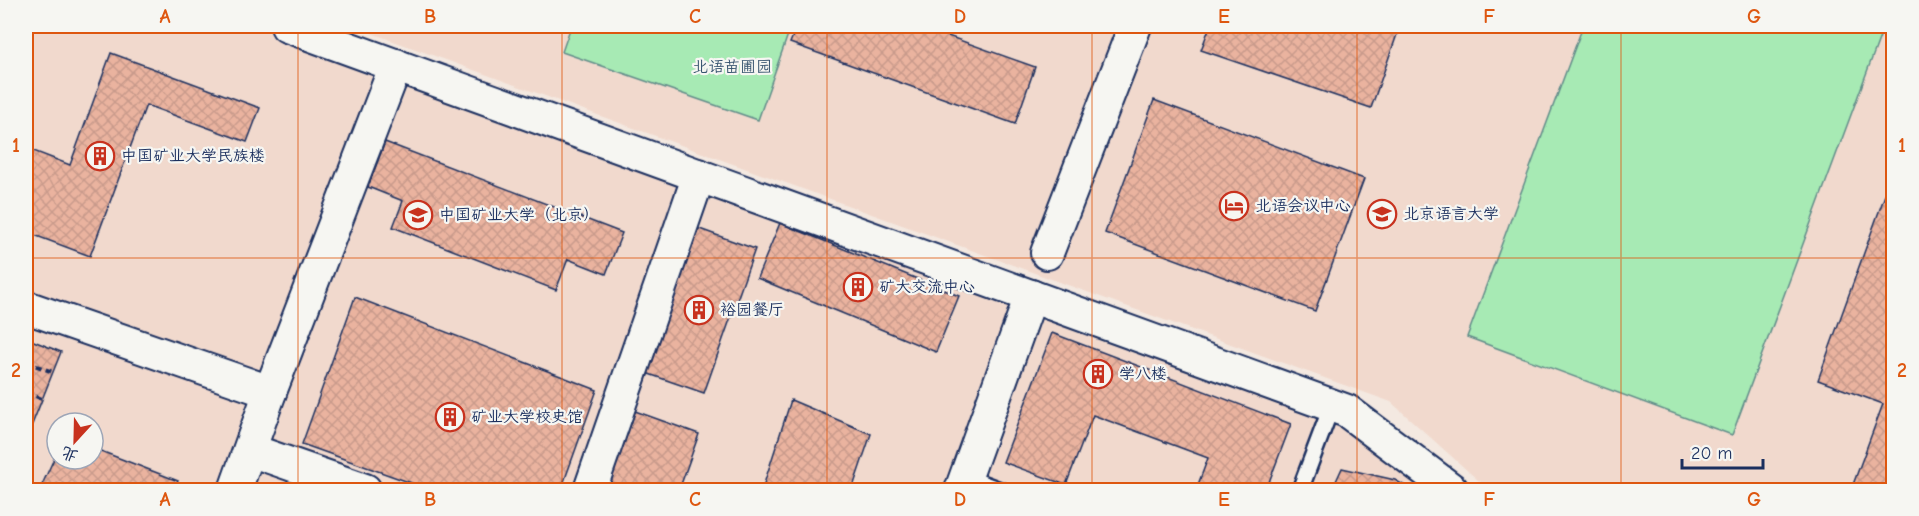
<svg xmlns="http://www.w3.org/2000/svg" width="1919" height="516" font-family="'Comic Neue','LXGW WenKai TC',sans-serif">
	<defs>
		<pattern id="building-cross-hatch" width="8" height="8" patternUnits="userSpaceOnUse" patternTransform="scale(1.5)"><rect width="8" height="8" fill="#eab39f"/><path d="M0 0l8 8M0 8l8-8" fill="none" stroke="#c89a8b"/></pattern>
	</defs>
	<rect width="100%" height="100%" fill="#f4e9e1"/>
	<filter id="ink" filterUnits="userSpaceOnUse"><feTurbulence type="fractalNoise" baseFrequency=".0167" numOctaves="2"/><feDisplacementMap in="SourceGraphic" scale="12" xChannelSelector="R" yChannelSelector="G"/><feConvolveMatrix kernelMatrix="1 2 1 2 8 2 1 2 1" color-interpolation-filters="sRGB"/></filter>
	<g filter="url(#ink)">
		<g fill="#f1d9cd" fill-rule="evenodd">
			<path d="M26 26H291L1332 405 1451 490H26ZM57 423H93V459H57Z"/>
			<polygon points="352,26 1893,26 1893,490 1489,490 1391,402"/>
		</g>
		<g fill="#a7eab4" stroke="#618c89" stroke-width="1.5">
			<polygon points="571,26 791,26 758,120 562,52"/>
			<polygon points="1583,26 1859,26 1881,34 1732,435 1467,337"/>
		</g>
		<g fill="url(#building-cross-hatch)" stroke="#1b2f5e" stroke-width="1.5">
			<polygon points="797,26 920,26 1035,67 1015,124 790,43"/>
			<polygon points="1210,26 1400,26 1371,108 1201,50"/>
			<polygon points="111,53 260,108 247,142 146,105 90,256 26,232 26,148 70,165"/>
			<polygon points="1154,100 1364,179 1315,311 1105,233"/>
			<polygon points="385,142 622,233 606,274 568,259 556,290 393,227 403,201 368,187"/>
			<polygon points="1894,170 1894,490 1851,490 1883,404 1818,380"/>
			<polygon points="780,223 959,296 936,352 757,278"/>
			<polygon points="694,227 755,249 704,393 643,372"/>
			<polygon points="355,297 597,390 561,490 431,490 302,444"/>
			<polygon points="1052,333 1291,424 1266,490 1196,490 1208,458 1093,415 1066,485 1003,462"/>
			<polygon points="26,338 61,352 31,427 26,425"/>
			<polygon points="791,400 871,434 852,490 762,490"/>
			<polygon points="635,411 699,434 679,490 627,490 609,484"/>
			<polygon points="93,448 178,481 174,490 42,490 41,487 57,452 57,459 93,459"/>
			<polygon points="1342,468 1395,480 1412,490 1332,490"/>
		</g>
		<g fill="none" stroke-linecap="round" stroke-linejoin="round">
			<g stroke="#1b2f5e" stroke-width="20">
				<g id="service">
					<polyline points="965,477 1000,490"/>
					<polyline points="1300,490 1332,405"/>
				</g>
			</g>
			<g stroke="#1b2f5e" stroke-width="36">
				<g id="minor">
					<polyline points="287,26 1347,411 1452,490"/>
					<polyline points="1047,253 1135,26"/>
					<polyline points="26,307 270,392"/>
					<polyline points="250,450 365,490"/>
					<polyline points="235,490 270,392 396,65"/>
					<polyline points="590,490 699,175"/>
					<polyline points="961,490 1031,296"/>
				</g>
			</g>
			<g stroke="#1b2f5e" stroke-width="4" stroke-dasharray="6 4.5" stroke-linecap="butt">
				<polyline points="26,362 53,372"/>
				<polyline points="26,392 42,399"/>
			</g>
			<use href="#service" stroke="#f6f6f2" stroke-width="15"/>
			<use href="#minor" stroke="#f6f6f2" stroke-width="32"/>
		</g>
	</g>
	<path fill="none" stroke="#de5710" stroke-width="1.5" stroke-opacity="0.55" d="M298 26V490M562 26V490M827 26V490M1092 26V490M1357 26V490M1621 26V490M26 258H1894"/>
	<defs>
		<g id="building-ring" transform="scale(1.5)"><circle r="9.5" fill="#f6f6f2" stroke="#c8321e" stroke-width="1.5"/><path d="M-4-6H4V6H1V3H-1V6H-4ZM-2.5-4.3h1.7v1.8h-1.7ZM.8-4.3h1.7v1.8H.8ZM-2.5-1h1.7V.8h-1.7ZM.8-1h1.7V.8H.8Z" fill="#c8321e"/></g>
		<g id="hotel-ring" transform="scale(1.5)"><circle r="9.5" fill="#f6f6f2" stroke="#c8321e" stroke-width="1.5"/><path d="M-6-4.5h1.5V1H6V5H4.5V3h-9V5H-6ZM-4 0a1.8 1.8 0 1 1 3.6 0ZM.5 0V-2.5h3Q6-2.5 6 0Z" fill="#c8321e"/></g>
		<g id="university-ring" transform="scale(1.5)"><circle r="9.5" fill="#f6f6f2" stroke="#c8321e" stroke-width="1.5"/><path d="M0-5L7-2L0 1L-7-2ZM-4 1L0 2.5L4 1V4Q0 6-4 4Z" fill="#c8321e"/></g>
	</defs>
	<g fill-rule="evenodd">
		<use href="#building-ring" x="100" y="156"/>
		<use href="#hotel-ring" x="1234" y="206"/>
		<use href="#university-ring" x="1382" y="214"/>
		<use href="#university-ring" x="418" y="215"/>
		<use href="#building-ring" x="858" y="287"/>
		<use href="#building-ring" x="699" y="310"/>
		<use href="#building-ring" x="1098" y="374"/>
		<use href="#building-ring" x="450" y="417"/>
	</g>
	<g text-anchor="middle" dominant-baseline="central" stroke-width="4.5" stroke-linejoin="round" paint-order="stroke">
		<g font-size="16" fill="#37546f" stroke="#f6f6f2">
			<text x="732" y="67">北语苗圃园</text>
		</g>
		<g font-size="16" fill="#1b2f5e" stroke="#f6f6f2" text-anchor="start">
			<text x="121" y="156">中国矿业大学民族楼</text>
			<text x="1255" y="206">北语会议中心</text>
			<text x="1403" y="214">北京语言大学</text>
			<text x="439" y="215">中国矿业大学（北京）</text>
			<text x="879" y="287">矿大交流中心</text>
			<text x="720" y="310">裕园餐厅</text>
			<text x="1119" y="374">学八楼</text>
			<text x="471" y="417">矿业大学校史馆</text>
		</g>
	</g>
	<rect width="1919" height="516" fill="none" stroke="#f6f6f2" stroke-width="66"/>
	<g transform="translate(75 441) rotate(202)"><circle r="28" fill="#f6f6f2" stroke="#9ea6b7" stroke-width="1.5"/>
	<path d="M0-4.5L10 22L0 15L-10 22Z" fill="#c8321e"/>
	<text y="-9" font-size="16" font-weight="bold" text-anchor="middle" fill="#1b2f5e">北</text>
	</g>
	<path d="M1682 459v9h81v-9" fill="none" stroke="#1b2f5e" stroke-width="3"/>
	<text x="1691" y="459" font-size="18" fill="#1b2f5e" stroke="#f6f6f2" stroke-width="4.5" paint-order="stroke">20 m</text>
	<rect x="33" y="33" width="1853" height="450" fill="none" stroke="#de5710" stroke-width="2"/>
	<g font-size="20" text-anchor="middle" font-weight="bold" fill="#de5710">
		<text x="165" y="23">A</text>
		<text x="430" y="23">B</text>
		<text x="695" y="23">C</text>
		<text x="960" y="23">D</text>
		<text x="1224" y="23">E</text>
		<text x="1489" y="23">F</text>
		<text x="1754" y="23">G</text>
		<text x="16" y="152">1</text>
		<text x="1902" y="152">1</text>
		<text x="16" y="377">2</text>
		<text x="1902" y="377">2</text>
		<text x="165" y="506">A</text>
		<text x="430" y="506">B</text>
		<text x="695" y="506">C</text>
		<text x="960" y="506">D</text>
		<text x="1224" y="506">E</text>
		<text x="1489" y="506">F</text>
		<text x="1754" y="506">G</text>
	</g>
</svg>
